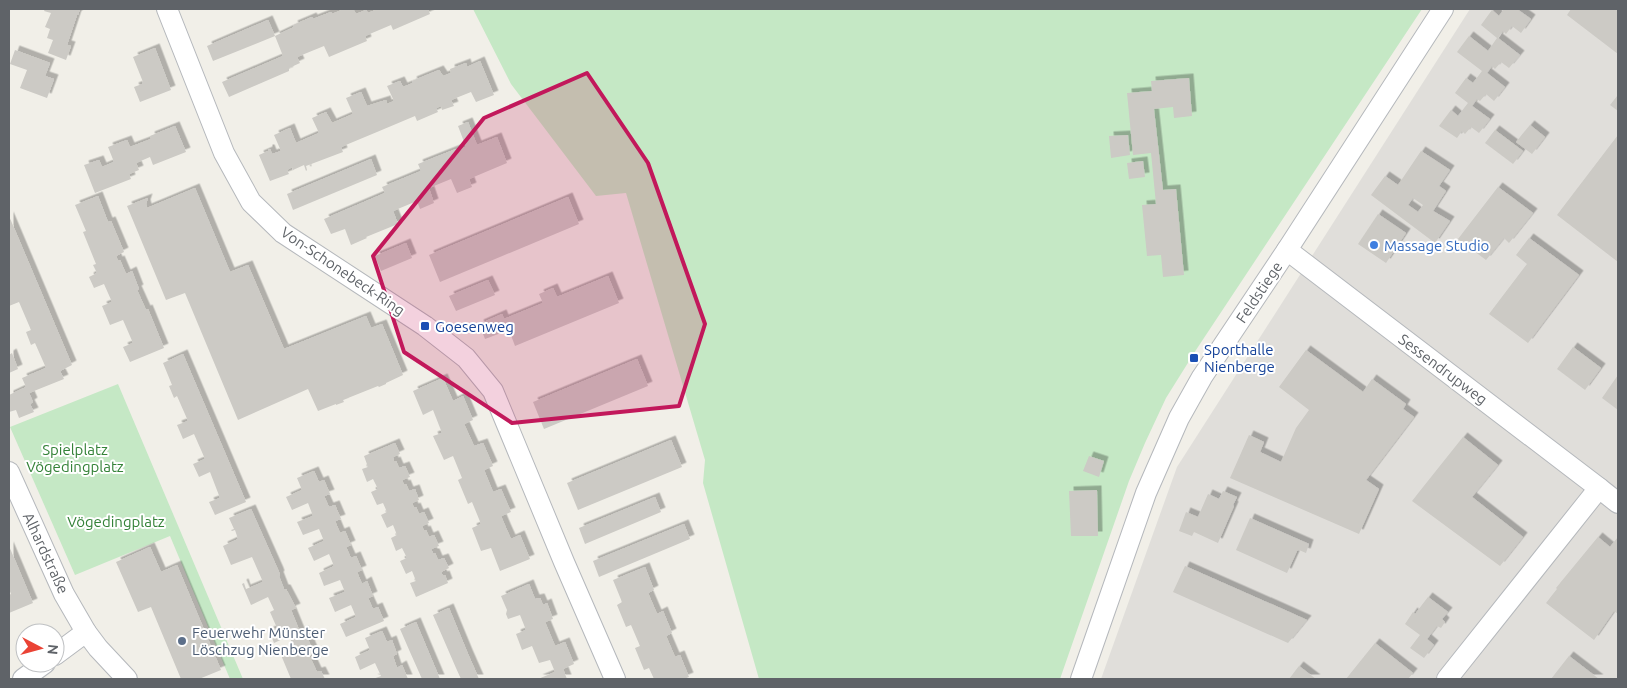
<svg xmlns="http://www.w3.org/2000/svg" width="1627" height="688" font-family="Ubuntu,sans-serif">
	<defs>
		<filter id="shadow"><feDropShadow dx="4.5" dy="-4.5" stdDeviation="0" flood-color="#0004"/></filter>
	</defs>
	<rect width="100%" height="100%" fill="#f1efe8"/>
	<polygon fill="#e0deda" points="1470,9 1618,9 1618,679 1101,679 1177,467"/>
	<g fill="#c5e8c5">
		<polygon points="473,9 1422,9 1196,350 1166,398 1145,443 1129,481 1060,679 759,679 703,483 705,460 626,193 596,196 511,84"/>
		<polygon points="118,384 243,679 230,679 170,536 75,575 10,427"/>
	</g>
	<g fill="#cccac5" fill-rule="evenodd" filter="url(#shadow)">
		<polygon points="45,9 80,9 78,15 77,15 67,45 71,46 66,60 48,53 53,40 47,38 50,29 45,27 51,13 44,11"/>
		<polygon points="344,9 353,9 356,14 366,10 368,13 378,9 428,9 430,14 393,30 391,25 365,36 367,41 329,57 324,46 297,57 300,63 289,68 289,71 229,97 222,82 283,56 275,36 294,27 293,25 312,17 313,19 331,12 332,14"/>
		<polygon points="1504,9 1517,9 1531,19 1521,33 1512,26 1506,34 1503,31 1498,38 1520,55 1509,68 1501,62 1495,69 1492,66 1487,73 1505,87 1494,101 1486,94 1480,101 1477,99 1472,106 1490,119 1479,133 1471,127 1465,134 1462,131 1457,138 1439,126 1451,110 1458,116 1468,103 1455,93 1466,78 1473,83 1482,71 1457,52 1469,36 1488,51 1497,38 1481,25 1492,10 1499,16"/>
		<polygon points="1571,9 1618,9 1618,54 1567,15"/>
		<polygon points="268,20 275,36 213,61 207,46"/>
		<polygon points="155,48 171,90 140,102 134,87 142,84 143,82 133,57"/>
		<polygon points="15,50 50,63 45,76 54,79 47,98 20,88 27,70 10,64"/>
		<polygon points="480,61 494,95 476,102 471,92 451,100 454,106 442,110 441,106 436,108 438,112 417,121 415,116 377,132 341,147 343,152 306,166 307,170 306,171 304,165 293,170 292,167 287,170 289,174 270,181 259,155 268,151 268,149 270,149 272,154 281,151 274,135 290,128 296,143 319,133 312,118 326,112 332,123 353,114 346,98 361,92 367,106 386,100 387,104 394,101 387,86 400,81 403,87 413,83 412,81 439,70 443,76 451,73 450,69 466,63 467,67"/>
		<polygon points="1189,78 1192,116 1174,118 1173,107 1154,109 1163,190 1176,189 1184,275 1163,277 1161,255 1147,256 1142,205 1156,204 1151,153 1133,155 1127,93 1152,91 1151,81"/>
		<polygon points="1618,95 1618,111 1610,105"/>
		<polygon points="468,122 477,145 497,137 507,163 469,179 472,187 457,193 451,179 429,188 434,203 420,209 417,201 393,211 398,224 366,237 367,238 351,245 345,229 331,234 324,219 385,193 382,187 421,171 418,164 456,149 457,150 466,147 458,126"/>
		<polygon points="1530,125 1545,137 1532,154 1516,142"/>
		<polygon points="175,126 186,152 153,165 150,157 136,163 139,170 129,174 131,179 95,193 84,165 99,160 102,167 114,162 108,147 127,140 130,147 151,139 150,136"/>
		<polygon points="1495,130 1523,151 1513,164 1485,143"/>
		<polygon points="1128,135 1130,155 1111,158 1109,136"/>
		<polygon points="1618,135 1618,262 1557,215"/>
		<path d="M1421 151 1450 170 1439 186 1446 191 1433 211 1450 221 1435 243 1371 195 1385 176 1398 185ZM1413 198 1423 205 1418 212 1408 205Z"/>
		<polygon points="371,159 377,175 293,210 287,194"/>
		<polygon points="1143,161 1145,177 1129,179 1127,163"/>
		<polygon points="1498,187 1533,213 1509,243 1504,238 1486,260 1458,239"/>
		<polygon points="195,188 230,272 248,265 284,349 366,316 371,328 382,324 403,375 386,383 386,384 379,387 378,386 343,400 344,402 336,405 336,404 318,411 308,389 238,420 185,293 166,300 127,206 148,198 146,204 147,208"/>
		<polygon points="98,196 108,222 111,221 124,252 116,256 118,261 120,260 126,274 132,271 139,289 137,290 146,310 148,309 164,348 130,362 123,347 133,343 123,320 110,325 102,306 112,302 104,284 94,288 89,277 97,273 93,265 96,264 83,232 86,231 75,205"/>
		<polygon points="568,197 579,224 440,282 429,255"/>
		<polygon points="1378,214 1406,233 1386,263 1358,244"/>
		<polygon points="9,216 72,365 60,371 64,379 29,393 33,402 30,404 34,412 19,418 16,410 9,412 9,395 26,387 22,378 46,368 35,343 31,345 26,332 31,330 19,302 9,306"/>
		<polygon points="1529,238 1579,275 1528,343 1489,314 1527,264 1516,255"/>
		<polygon points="406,243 412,258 381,271 375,256"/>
		<polygon points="608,276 619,303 515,346 509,330 485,339 479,324 502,314 504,319 543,303 539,294 553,288 557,297"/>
		<polygon points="488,280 495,295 456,311 449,296"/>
		<polygon points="1573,347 1601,368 1585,390 1557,369"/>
		<polygon points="1306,350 1363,392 1372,379 1406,404 1403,409 1414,417 1366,480 1379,489 1359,534 1230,478 1249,435 1264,442 1260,452 1281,462 1296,428 1309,410 1279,387"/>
		<polygon points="12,353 18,369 9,373 9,355"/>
		<polygon points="183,354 246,502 215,515 209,502 220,498 210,472 199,477 193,464 205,459 194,434 183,439 177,425 188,421 177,396 174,398 169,386 172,385 163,363"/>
		<polygon points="637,359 648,386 544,429 533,402"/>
		<polygon points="1618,375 1618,410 1602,398"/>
		<polygon points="443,378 453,401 463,396 473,420 464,424 474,446 483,443 493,466 484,470 493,492 501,489 511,512 501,516 506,528 511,539 520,535 530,559 500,571 491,548 481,551 472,528 481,524 472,502 468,504 458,480 462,478 453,456 444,460 433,436 442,433 433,410 423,415 413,391"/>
		<polygon points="1463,437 1498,465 1472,497 1523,537 1500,566 1412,501"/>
		<polygon points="671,440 682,467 578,510 567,483"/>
		<polygon points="395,443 400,454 393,457 394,462 396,461 399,468 405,466 410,477 402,480 404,485 406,484 409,491 415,489 419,500 412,503 414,508 416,507 419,514 424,512 429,523 422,526 424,531 426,530 429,537 434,535 439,546 431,549 433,553 435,553 438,560 444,558 449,568 441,572 443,576 445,575 448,583 416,597 410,583 416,581 412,571 406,574 400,561 407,558 402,548 396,551 391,538 397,535 393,525 387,528 381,515 387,512 383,503 377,505 371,492 378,489 373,479 367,482 362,469 368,467 364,456"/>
		<polygon points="1089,456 1104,461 1099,477 1083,471"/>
		<polygon points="314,471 319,482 324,480 330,494 324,496 329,507 335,505 341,519 335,521 340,533 345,531 351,545 346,547 351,558 356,556 362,570 357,572 362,584 367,581 373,596 368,598 373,609 378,607 384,621 346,637 340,624 356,617 351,605 335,612 329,598 345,592 340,580 324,586 319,573 334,566 329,554 314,561 308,548 324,541 319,529 303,535 297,522 313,516 308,503 292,510 286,497 302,490 297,478"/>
		<polygon points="1097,490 1098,536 1071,536 1069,491"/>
		<polygon points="1223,491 1237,497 1233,505 1234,506 1218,543 1194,532 1192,536 1179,531 1186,512 1198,517 1208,494 1219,499"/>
		<polygon points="655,497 661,512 585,544 579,528"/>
		<polygon points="251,509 279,572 280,575 279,576 284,589 286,589 296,608 291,610 300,632 304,630 314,653 309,655 317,672 321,671 325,679 291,679 281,655 295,650 289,636 274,643 269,631 277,628 270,612 274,610 268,597 251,605 242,584 244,583 246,589 263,582 252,557 231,565 223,546 238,539 235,530 232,531 231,530 234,529 229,518"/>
		<polygon points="1250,518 1309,544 1306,553 1299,550 1297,551 1287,573 1236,550"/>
		<polygon points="684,524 690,539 599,577 593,561"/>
		<polygon points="1598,537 1610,547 1618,537 1618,614 1614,611 1594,640 1546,603 1557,589 1556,588"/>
		<polygon points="9,546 33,603 9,613 9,595 11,594 9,589"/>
		<polygon points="150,547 161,572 177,565 221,670 199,679 181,679 151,607 138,612 116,562"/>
		<polygon points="1185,566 1287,611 1307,620 1288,643 1173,592"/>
		<polygon points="645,567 654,590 648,593 657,614 663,611 672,633 666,636 675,657 680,655 689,677 684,679 654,679 649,668 644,670 635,648 640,646 631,625 626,627 617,605 622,602 613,580"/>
		<polygon points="529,584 535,599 540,598 543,605 547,603 553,619 545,622 555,646 565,642 574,664 563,669 567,679 538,679 555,672 550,660 539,663 532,646 522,650 516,634 526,630 520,615 508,619 506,614 507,610 501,596"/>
		<polygon points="1428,597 1448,612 1442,619 1445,622 1441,628 1437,626 1427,639 1434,645 1424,658 1410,648 1420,635 1405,624 1413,612 1415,614"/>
		<polygon points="449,608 468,654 479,679 461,679 456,668 433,615"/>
		<polygon points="416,622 429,653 440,679 422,679 410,652 400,629"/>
		<polygon points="382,631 387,642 392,640 397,654 393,656 397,668 402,665 408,679 373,679 381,676 375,663 360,670 355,657 370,650 365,638"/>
		<polygon points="1375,643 1413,673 1408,679 1346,679"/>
		<polygon points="1569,656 1599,679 1551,679"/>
		<polygon points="1299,666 1316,679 1289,679"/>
	</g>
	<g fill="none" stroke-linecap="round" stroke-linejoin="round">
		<g stroke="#b5b8bc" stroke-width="22">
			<g id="street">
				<polyline points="167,9 224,153 251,202 283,233 425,326 466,358 493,391 564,562 615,679"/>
				<polyline points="1287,250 1599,488"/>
				<polyline points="9,472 64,594 86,632 55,655"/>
				<polyline points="86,632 98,648 127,679"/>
				<polyline points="23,679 45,663"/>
				<polyline points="1081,679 1146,493 1179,418 1202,377 1287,250 1443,9"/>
				<polyline points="1447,679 1599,488 1618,503"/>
			</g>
		</g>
		<use href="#street" stroke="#fff" stroke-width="20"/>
	</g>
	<path fill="#c2185b" fill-opacity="0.2" stroke="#c2185b" stroke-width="4" stroke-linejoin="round" d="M587 73 648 163 705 324 679 406 512 423 404 352 373 256 484 118Z"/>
	<circle fill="#3f7fe0" stroke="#fff" stroke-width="2" cx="1374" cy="245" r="5"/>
	<g fill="#1a4fb4" stroke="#fff" stroke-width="2">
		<rect x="420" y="321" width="10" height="10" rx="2.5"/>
		<rect x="1189" y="353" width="10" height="10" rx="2.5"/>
	</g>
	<circle fill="#5c6f8a" stroke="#fff" stroke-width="2" cx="182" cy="641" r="5"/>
	<g text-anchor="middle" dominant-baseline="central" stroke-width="4" stroke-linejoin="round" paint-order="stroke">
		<g font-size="15" fill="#366cbe" stroke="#fff" text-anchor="start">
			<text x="1384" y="245">Massage Studio</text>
		</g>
		<g font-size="15" fill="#5f6368" stroke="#fff">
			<text transform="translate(343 271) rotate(34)">Von-Schonebeck-Ring</text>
			<text transform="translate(1259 292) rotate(-56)">Feldstiege</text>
			<text transform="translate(1443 369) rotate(37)">Sessendrupweg</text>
			<text transform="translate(46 553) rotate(65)">Alhardstraße</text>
		</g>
		<g font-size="15" fill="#164399" stroke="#fff" text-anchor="start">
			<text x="435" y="326">Goesenweg</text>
			<text x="1204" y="349">Sporthalle<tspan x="1204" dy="17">Nienberge</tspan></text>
		</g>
		<g font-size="15" fill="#348238" stroke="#fff">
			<text x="75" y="449">Spielplatz<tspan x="75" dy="17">Vögedingplatz</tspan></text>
			<text x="116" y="521">Vögedingplatz</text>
		</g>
		<g font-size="15" fill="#4e5e75" stroke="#fff" text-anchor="start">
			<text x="192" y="632">Feuerwehr Münster<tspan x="192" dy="17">Löschzug Nienberge</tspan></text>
		</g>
	</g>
	<rect width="1627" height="688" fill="none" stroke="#5f6368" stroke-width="20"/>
	<g transform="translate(40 648) rotate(96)"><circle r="24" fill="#ffffff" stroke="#bfc1c3"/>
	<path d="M0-4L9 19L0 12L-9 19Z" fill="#ea4335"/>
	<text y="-8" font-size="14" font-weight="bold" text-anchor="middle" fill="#5f6368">N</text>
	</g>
</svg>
